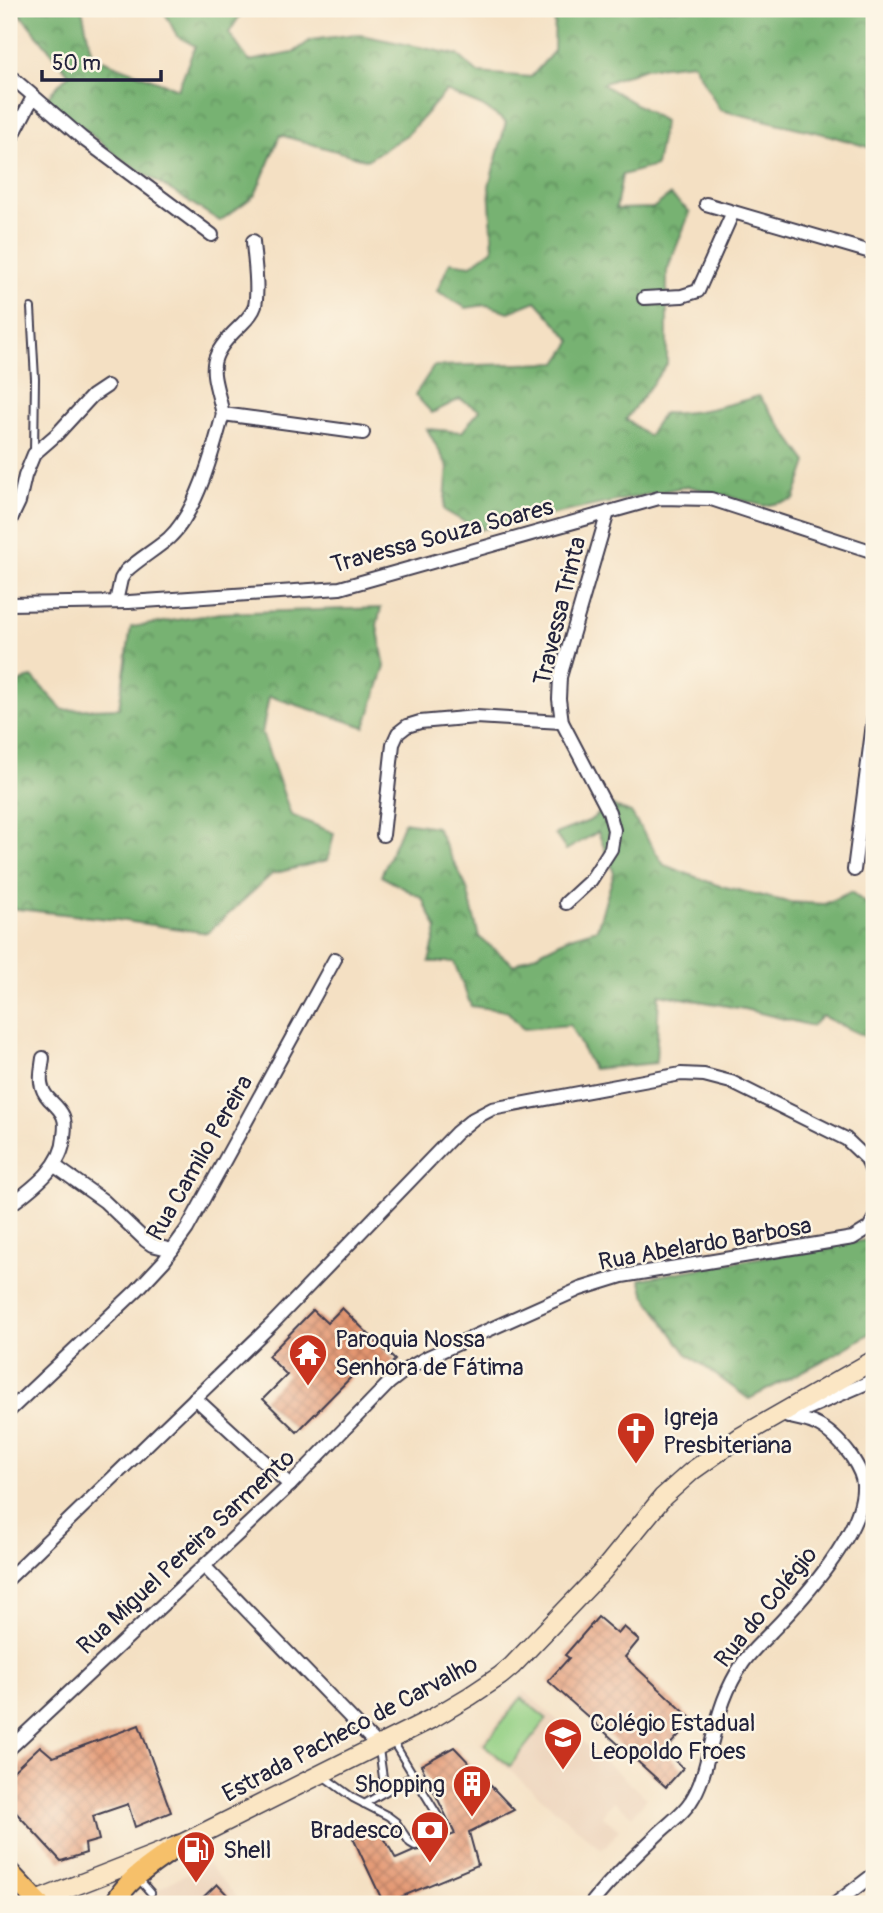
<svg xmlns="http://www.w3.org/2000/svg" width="883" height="1913" font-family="Pangolin,sans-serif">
	<defs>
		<pattern id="forest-crowns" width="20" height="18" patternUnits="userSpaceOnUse" patternTransform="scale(1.75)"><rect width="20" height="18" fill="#77b272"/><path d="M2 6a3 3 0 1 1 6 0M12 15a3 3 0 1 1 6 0" fill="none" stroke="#61905f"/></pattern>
		<pattern id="building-cross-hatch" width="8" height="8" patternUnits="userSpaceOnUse" patternTransform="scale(1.75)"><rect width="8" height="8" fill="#e39570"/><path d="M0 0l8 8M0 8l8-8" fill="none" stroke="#b8795d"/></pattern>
	</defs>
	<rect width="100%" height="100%" fill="#fcf5e5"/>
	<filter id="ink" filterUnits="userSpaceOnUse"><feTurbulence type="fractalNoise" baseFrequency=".0143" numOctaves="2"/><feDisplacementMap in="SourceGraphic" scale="14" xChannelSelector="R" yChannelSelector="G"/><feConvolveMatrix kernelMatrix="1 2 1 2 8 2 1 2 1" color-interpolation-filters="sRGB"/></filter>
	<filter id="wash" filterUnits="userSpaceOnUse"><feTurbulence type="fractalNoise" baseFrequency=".00686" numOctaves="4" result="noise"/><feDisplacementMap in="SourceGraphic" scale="28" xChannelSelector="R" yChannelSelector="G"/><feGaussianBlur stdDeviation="1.57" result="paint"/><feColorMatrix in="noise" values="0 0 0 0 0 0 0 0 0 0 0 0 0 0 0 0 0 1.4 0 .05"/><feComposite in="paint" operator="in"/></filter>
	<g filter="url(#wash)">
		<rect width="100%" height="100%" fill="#f4e0c3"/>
		<g fill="#ecd2b9">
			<polygon points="524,1691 647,1798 632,1816 614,1801 602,1815 619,1830 602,1850 479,1744"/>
			<polygon points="208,1864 243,1904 141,1904 151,1893 176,1879"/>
		</g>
		<g fill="url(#forest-crowns)" stroke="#4c6a56" stroke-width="2">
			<path d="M16 9H82L92 56 178 89 195 46 177 36 163 9H244L229 33 249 61 293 53 311 40 356 34 458 55 478 73 531 77 554 51 555 9H874V49L871 59 874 61V149L828 135 720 110 693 63 645 68 602 84 664 121 656 166 622 175 616 209 653 208 670 195 690 212 667 271V364L626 419 648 436 663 413C696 415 727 405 759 396L807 462 794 500 764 506 688 486 478 530 444 510 448 467 427 429 462 432 480 410 460 399 432 413 415 395 434 366 557 363 572 341 536 301 509 312 486 305 466 308 437 291 450 262 471 265 493 249 489 186 506 122 482 106 446 91 408 134 367 160 280 135 255 195 220 221 121 159 46 98 69 74Z"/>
			<polygon points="381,608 377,625 385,667 365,727 269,696 262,733 291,815 334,833 328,860 272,874 208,933 118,920 9,908 9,687 32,677 63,710 119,708 131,627 221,613"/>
			<polygon points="610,805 631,813 664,865 717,885 788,902 824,904 851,892 874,910 874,1041 822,1016 812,1026 744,1009 659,994 656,1063 593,1069 570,1025 523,1029 507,1011 471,1006 454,962 429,962 437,929 422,898 381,876 404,822 436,827 467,888 479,937 514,965 570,937 597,929 614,873 598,832 566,850 555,834 589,821"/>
			<polygon points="874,1235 874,1331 830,1357 749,1399 686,1353 645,1295 640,1279 803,1250 866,1240"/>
		</g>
		<polygon fill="#94d085" stroke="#5b7960" stroke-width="2" points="521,1698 547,1719 510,1766 484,1745"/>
		<g id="blocks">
			<g fill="url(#building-cross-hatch)">
				<polygon points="342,1308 395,1360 379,1376 366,1362 297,1432 263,1399 287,1375 268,1356 313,1310 327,1323"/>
				<polygon points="598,1617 618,1634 624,1627 639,1640 625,1657 693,1720 664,1751 683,1768 666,1787 548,1681 569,1658 565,1655"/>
				<polygon points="139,1725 171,1812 135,1827 128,1804 93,1816 99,1840 85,1844 86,1853 61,1861 9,1805 9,1775 40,1746 53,1757"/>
				<polygon points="454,1747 514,1810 469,1832 478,1865 384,1904 353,1838 378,1827 396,1859 414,1851 428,1849 442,1839 455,1834 421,1765"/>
				<polygon points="217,1884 236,1904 196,1904"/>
			</g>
		</g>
	</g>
	<g filter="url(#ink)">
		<use href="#blocks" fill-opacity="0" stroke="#423e4f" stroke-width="2"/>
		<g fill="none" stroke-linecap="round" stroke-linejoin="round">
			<g stroke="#423e4f" stroke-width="10">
				<g id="lane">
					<polyline points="31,308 35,379 34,452"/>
					<polyline points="379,1749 385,1792"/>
					<path d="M323 1776 353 1798 388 1816 396 1822 410 1843 415 1846C431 1845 445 1837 440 1819L392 1740"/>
					<polyline points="364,1804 414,1775"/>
					<polyline points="138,1878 151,1893"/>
				</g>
			</g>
			<g stroke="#423e4f" stroke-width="16">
				<g id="street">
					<polyline points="9,75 82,138 212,235"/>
					<polyline points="9,143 33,97"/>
					<polyline points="706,204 874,253"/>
					<path d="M253 241C254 261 259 286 255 306 252 315 245 321 239 327 203 361 213 370 223 414L363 433"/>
					<polyline points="644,298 682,296 698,291 733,212"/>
					<polyline points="9,523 19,502 25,476 34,454 57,434 92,396 107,386"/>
					<path d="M116 602 121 579 126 571C139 559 155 550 169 538 197 512 213 451 223 414"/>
					<polyline points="9,604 129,602 340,588 659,498 711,499 874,552"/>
					<polyline points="383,835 393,744 398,733 407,726 420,722 476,717 562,722"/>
					<polyline points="854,870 874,716"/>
					<polyline points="566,903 591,880 611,849 614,830 609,812 562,722 559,699 560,677 608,512"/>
					<polyline points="55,1166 104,1201 145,1240 152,1245 172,1250"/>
					<path d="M9 1206C31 1189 63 1167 64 1137 65 1130 66 1122 63 1116 60 1109 54 1104 49 1099 37 1086 41 1074 43 1058"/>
					<polyline points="195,1398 290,1485"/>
					<polyline points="9,1411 137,1290 164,1261 187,1229 335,959"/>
					<polyline points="788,1417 874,1380"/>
					<polyline points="204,1566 378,1746"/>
					<polyline points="9,1578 272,1324 456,1133 473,1119 492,1109 681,1074 704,1075 731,1082 846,1139 867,1159 874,1178"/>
					<polyline points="9,1749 290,1485 389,1383 407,1369 428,1357 580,1289 622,1276 853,1238 869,1228 874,1219"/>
					<path d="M591 1904C611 1879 634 1857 657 1835 668 1824 683 1814 691 1801 703 1783 706 1762 712 1741 719 1712 726 1688 743 1663 751 1651 762 1642 772 1631 802 1600 865 1531 863 1485 863 1474 856 1464 851 1456 842 1444 829 1430 815 1424 808 1420 798 1419 790 1417"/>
					<polyline points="835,1904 874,1874"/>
				</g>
			</g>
			<g stroke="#423e4f" stroke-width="21">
				<polyline id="secondary" points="36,1901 179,1845 433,1718 470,1696 500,1676 512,1666 602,1572 663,1497 692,1471 740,1437 874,1360"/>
			</g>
			<g stroke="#423e4f" stroke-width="23">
				<g id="primary">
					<polyline points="9,1872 39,1904"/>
					<path d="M115 1904C124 1880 159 1860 179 1845"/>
				</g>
			</g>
			<use href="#lane" stroke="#fff" stroke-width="6"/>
			<use href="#street" stroke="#fff" stroke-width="12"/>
			<use href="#secondary" stroke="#fbe6c4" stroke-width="18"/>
			<use href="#primary" stroke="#f6c06b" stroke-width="19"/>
		</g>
	</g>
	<defs>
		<g id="temple-pin" transform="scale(2.0125)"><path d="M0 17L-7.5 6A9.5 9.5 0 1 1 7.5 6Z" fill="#c8321e" stroke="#fcf5e5"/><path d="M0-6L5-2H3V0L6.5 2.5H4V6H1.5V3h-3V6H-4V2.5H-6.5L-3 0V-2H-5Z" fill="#fff"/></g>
		<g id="church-pin" transform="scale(2.0125)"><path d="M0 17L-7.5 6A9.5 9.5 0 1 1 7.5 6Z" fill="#c8321e" stroke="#fcf5e5"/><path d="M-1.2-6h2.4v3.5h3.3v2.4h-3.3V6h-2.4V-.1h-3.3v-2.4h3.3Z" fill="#fff"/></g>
		<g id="school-pin" transform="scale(2.0125)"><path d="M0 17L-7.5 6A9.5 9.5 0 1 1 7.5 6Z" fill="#c8321e" stroke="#fcf5e5"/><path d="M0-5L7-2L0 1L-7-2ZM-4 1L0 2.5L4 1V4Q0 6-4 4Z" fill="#fff"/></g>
		<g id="building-pin" transform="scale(2.0125)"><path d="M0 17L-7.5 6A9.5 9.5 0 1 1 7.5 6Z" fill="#c8321e" stroke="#fcf5e5"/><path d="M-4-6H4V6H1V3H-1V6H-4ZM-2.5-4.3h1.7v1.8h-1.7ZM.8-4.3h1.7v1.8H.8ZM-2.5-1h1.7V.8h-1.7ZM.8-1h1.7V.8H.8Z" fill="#fff"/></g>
		<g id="bank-pin" transform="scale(2.0125)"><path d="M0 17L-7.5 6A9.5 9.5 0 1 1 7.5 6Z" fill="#c8321e" stroke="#fcf5e5"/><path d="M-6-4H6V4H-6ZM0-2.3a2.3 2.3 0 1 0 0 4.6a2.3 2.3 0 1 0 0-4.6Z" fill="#fff"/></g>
		<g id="fuel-pin" transform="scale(2.0125)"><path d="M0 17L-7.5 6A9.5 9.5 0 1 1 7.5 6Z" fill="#c8321e" stroke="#fcf5e5"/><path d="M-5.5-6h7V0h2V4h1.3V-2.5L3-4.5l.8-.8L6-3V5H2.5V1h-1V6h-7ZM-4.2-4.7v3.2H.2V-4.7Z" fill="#fff"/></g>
	</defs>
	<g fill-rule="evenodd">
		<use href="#temple-pin" x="308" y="1353"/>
		<use href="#church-pin" x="636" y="1431"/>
		<use href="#school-pin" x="563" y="1737"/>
		<use href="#building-pin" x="472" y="1784"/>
		<use href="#bank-pin" x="430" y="1830"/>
		<use href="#fuel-pin" x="196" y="1850"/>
	</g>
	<g text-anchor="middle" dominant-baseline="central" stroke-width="5" stroke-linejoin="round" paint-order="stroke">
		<g font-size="24" fill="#22223b" stroke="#fcf5e5">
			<text transform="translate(442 536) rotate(-15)">Travessa Souza Soares</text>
			<text transform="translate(560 611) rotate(-76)">Travessa Trinta</text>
			<text transform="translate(200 1158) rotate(-60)">Rua Camilo Pereira</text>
			<text transform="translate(705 1244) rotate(-10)">Rua Abelardo Barbosa</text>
			<text transform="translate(186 1552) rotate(-43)">Rua Miguel Pereira Sarmento</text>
			<text transform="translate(766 1607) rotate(-51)">Rua do Colégio</text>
			<text transform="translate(350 1729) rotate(-28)">Estrada Pacheco de Carvalho</text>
		</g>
		<g font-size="24" fill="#22223b" stroke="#fcf5e5" text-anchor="start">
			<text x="335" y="1339">Paroquia Nossa<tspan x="335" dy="28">Senhora de Fátima</tspan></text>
			<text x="663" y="1417">Igreja<tspan x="663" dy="28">Presbiteriana</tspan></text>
			<text x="590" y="1723">Colégio Estadual<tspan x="590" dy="28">Leopoldo Froes</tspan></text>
			<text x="445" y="1784" text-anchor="end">Shopping</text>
			<text x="403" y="1830" text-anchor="end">Bradesco</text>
			<text x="223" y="1850">Shell</text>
		</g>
	</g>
	<rect width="883" height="1913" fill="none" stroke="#fcf5e5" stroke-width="35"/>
	<path d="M42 70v10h119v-10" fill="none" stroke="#22223b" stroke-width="3.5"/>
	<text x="52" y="70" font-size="21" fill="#22223b" stroke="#fcf5e5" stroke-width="5" paint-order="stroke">50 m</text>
</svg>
